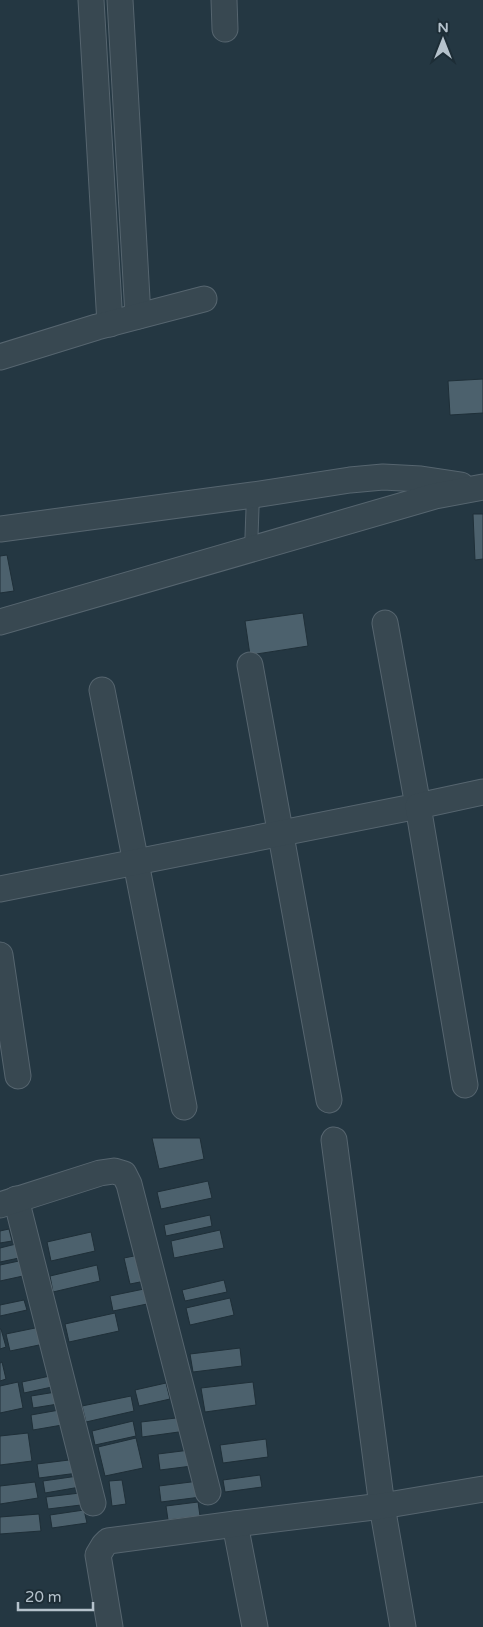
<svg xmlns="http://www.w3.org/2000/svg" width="483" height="1627" font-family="'Varela Round',sans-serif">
	<rect width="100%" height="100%" fill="#243742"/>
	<g fill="#4c616d" stroke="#1f2f38">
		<polygon points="483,379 483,413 450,415 448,381"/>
		<polygon points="473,514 483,514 483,559 475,560"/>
		<polygon points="7,555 14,591 0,593 0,556"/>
		<polygon points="303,613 308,646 250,655 245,621"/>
		<polygon points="152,1138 200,1138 204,1159 159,1169"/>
		<polygon points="208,1181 212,1198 161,1209 157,1192"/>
		<polygon points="210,1215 212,1226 166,1236 164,1225"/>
		<polygon points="9,1229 12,1241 0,1243 0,1231"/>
		<polygon points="220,1230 224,1248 174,1258 171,1241"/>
		<polygon points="91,1232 95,1251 51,1261 47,1242"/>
		<polygon points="16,1244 19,1258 0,1262 0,1248"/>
		<polygon points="139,1255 145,1281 130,1284 124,1258"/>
		<polygon points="19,1261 23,1276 0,1281 0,1265"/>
		<polygon points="97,1265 100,1281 53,1292 50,1276"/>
		<polygon points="224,1280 227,1292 185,1301 182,1290"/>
		<polygon points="144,1289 147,1304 113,1311 110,1296"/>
		<polygon points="230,1298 234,1315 190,1325 186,1308"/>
		<polygon points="24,1300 27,1310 0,1316 0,1305"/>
		<polygon points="115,1313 119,1331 69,1342 65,1324"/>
		<polygon points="40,1327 44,1344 10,1351 6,1334"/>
		<polygon points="0,1329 1,1329 6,1347 0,1349"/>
		<polygon points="240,1348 242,1366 193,1372 190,1354"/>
		<polygon points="2,1362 6,1379 0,1381 0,1363"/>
		<polygon points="50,1376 52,1387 24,1393 22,1382"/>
		<polygon points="18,1382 23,1408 0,1413 0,1386"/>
		<polygon points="253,1382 256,1405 205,1412 201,1388"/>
		<polygon points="166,1383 170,1399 139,1406 135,1390"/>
		<polygon points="56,1392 58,1404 33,1408 31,1396"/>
		<polygon points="131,1396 134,1411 86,1422 82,1406"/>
		<polygon points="65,1409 68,1424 33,1430 31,1415"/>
		<polygon points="185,1417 186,1431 142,1437 141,1422"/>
		<polygon points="133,1421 136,1436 95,1445 92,1431"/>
		<polygon points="28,1433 32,1461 0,1465 0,1436"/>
		<polygon points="136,1438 143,1468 105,1476 98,1447"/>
		<polygon points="266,1439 268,1457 223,1463 220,1445"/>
		<polygon points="190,1450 192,1466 160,1470 158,1454"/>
		<polygon points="77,1459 78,1473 39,1478 37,1464"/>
		<polygon points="260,1475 262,1487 225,1492 223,1480"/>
		<polygon points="78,1476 80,1487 45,1493 43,1481"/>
		<polygon points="122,1480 126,1504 112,1506 109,1481"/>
		<polygon points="199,1481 201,1497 161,1502 159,1486"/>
		<polygon points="35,1482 38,1498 0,1504 0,1486"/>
		<polygon points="80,1493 81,1505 48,1509 46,1497"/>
		<polygon points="198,1502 200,1516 168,1520 166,1506"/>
		<polygon points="84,1510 87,1523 52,1528 50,1515"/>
		<polygon points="39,1514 41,1531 0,1534 0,1517"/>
	</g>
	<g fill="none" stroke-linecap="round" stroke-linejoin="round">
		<g stroke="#56656f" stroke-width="14">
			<polyline id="service" points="251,550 253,495"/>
		</g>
		<g stroke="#56656f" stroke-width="27">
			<g id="minor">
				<polyline points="91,0 110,324"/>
				<polyline points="120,0 138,316"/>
				<polyline points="224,0 225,29"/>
				<polyline points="0,357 97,327 204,299"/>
				<polyline points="0,529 253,495 350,480 383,477 421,479 461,485"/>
				<polyline points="0,622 435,496 483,487"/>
				<polyline points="250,665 329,1100"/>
				<polyline points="102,690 184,1107"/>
				<polyline points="0,889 418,806 385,623"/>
				<polyline points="0,955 18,1076"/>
				<polyline points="465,1085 418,806 483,792"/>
				<polyline points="334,1140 382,1506 403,1627"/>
				<polyline points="16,1199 93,1503"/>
				<polyline points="0,1205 100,1173 114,1171 124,1174 129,1184 208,1492"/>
				<polyline points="235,1524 255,1627"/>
				<polyline points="110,1627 98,1555 104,1545 108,1541 235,1524 382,1506 483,1489"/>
			</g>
		</g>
		<use href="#service" stroke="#384851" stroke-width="12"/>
		<use href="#minor" stroke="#384851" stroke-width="25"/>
	</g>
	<g transform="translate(443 40)" stroke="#1d2d36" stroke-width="4" paint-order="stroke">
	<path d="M0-4L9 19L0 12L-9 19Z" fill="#b5c2cc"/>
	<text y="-8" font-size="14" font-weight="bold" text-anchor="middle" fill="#b5c2cc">N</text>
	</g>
	<path d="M18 1602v8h75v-8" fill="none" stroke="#b5c2cc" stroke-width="2.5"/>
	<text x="25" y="1602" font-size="15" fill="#b5c2cc" stroke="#1d2d36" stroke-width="4" paint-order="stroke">20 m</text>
</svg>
